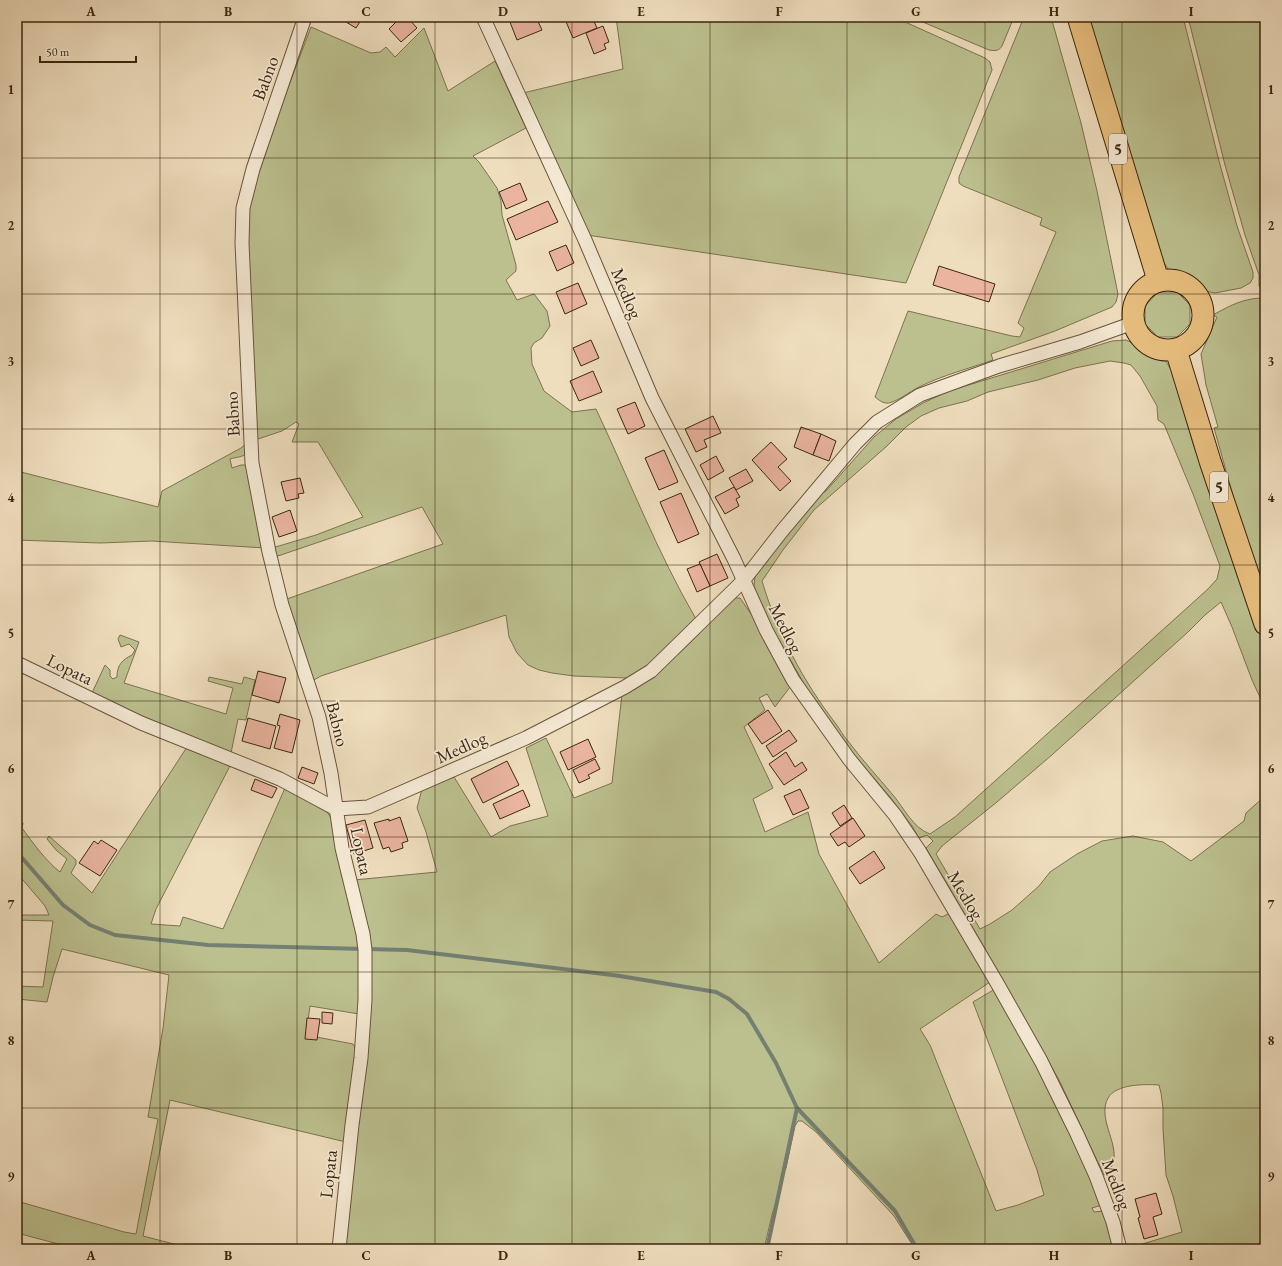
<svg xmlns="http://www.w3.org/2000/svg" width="1282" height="1266" font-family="'EB Garamond',serif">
	<rect width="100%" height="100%" fill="#efdebe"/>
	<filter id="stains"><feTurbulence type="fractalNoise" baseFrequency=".005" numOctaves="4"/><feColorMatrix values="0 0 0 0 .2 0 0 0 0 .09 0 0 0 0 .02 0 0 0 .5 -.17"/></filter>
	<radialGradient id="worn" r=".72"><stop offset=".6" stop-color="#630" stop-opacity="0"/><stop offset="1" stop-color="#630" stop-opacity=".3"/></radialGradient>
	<g fill="#bcc08f" stroke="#7c734f" fill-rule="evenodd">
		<polygon points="616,17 894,17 985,58 990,62 992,70 906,283 587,235 523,93 623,69"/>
		<path d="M911 17H1014L1002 46C999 51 995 51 989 50Z"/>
		<path d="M1024 17H1051L1081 123 1097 191 1118 294 1116 302 1112 307 1055 331 991 354 993 360C968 369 943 375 919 387 909 392 900 400 889 403 883 404 879 400 875 397L908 311 1012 336 1020 337 1024 328 1018 323 1056 232 1040 225 1042 218 963 186 959 183V177Z"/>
		<polygon points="1088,17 1183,17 1219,161 1237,226 1253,272 1253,278 1250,283 1241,288 1215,293 1200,290 1186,279 1177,275 1168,269 1163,261"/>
		<path d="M1188 17H1265V595L1250 556 1214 428 1218 427 1206 385 1201 354 1217 317 1213 315C1229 306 1244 298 1263 298V292L1259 286V275L1245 235 1225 165Z"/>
		<path d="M311 27 371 53 380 52 386 47 395 57 424 28 448 91 495 61 526 128 473 156 479 162 497 188 501 201 502 215 516 265V271L506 280 517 300 534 294 547 311 550 326 542 338 534 343 531 348 532 364 544 391 572 412 596 409C629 479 657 552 696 619L654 664 627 678 574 676 552 673 539 670 528 665 517 653 509 637 506 615 321 676 312 681 284 600 443 544 422 507 275 557 272 548 316 535 363 517 318 442H292L299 424 296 422 282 431 255 440 245 211 281 106Z"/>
		<polygon points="1158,292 1177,292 1190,305 1190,324 1177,337 1158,337 1145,324 1145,306"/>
		<path d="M1126 340 1157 354 1165 360 1172 371 1194 447 1265 648V708L1252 680 1232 627 1221 602 1205 615 1188 632 1053 754 997 802 942 846 936 854 980 929 990 924 1012 910 1039 886 1050 872 1077 854 1102 841 1133 836 1163 842 1191 861 1244 821 1246 813 1265 796V1249H1179L1173 1244 1155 1249H1129V1248L1182 1232 1173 1196 1166 1175 1163 1129V1108L1161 1093 1159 1085C1144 1084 1116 1084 1108 1098 1103 1107 1105 1117 1107 1125 1110 1136 1115 1148 1114 1158 1113 1163 1111 1168 1109 1173L1104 1175 1059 1080 980 940 926 848 933 841 927 835 919 838 912 826 890 797 844 743 814 701 768 621 760 607 754 586 755 576 766 563 775 550 821 494 826 491 874 437 896 419 923 403 949 391 1112 341ZM1110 361 1124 363 1131 365 1140 376 1157 406 1158 420 1164 424 1193 494 1220 566 1217 579 1208 589 955 817 930 834C913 828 904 808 893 795 878 777 862 760 848 741 843 736 840 729 836 724 803 681 777 632 762 581L783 550 814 510 887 446 906 427 921 416 939 408 967 401 988 392 1038 380 1075 368Z"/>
		<path d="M249 441C247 459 244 455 230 459L232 468 241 465H248L265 548 152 541 100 543 17 540V471L158 507 162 491 241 448Z"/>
		<path d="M732 598H740L756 621 790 687 775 707 767 694 759 698 765 710 744 727 773 788 753 799 765 832 808 812 819 854 879 963 936 914 942 917 950 913 990 982 920 1029 930 1045 996 1211 1018 1205 1044 1195 1037 1170 973 1002 995 989 1057 1100 1102 1205 1092 1208 1094 1212 1104 1211 1115 1249H915L894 1216 816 1132 802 1121H798L795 1126 786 1168 782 1173C782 1191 777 1198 772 1215 769 1226 767 1238 764 1249H344L366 1051 354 880 437 872 426 832 417 808 422 789 454 777 491 837 510 826 548 816 526 748 546 738 574 798 612 783 622 694 662 669 691 642Z"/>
		<path d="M120 635 139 642 124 683 226 714 233 688 208 681 209 677 242 684 244 677 255 680 246 720 238 719 231 753 129 712 92 693 105 665 110 670V676L113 679 117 677C117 665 122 660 132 655L135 650 129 644 121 647 118 639Z"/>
		<path d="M187 747 231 764 156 909 151 924 180 926 183 917 223 929 285 788 327 812 333 821 361 946 359 1014 310 1006 306 1035 353 1044 356 1049 346 1142 170 1100 143 1236 193 1249H77L17 1233V1201L124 1232 136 1234 158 1119 148 1117 163 1028 169 975 62 949 53 977 47 1002 17 999V986L43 987 53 921 17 920V915H49L45 906 17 873V819L23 823 22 828C33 843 45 860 60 872L67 859 56 850 47 839 49 836 76 860V864L71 873 92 893Z"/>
	</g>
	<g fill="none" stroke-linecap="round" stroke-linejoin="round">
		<g stroke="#748072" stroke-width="4">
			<polyline points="17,852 63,905 90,925 115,935 208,945 407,950 620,976 716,992 729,999 747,1014 776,1063 797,1108 895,1211 917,1249"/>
			<polyline points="767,1249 797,1108"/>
		</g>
	</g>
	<g fill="#eab49f" stroke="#3c260f">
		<polygon points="349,17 356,17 361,20 356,28 346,22"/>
		<polygon points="401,17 407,17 417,28 401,42 389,29"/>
		<polygon points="508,17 536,17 542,30 517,40"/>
		<polygon points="564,17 592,17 597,28 573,38"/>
		<polygon points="603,26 609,42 604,44 606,49 594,54 586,33"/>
		<polygon points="520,183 527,200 506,209 499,192"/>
		<polygon points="548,201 558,222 516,240 507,219"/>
		<polygon points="566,245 574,263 557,271 549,252"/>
		<polygon points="939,266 995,284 989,302 933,285"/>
		<polygon points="578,283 587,304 565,314 556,292"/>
		<polygon points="591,340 599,358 581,366 573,348"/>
		<polygon points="593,371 602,392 579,401 570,381"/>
		<polygon points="635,402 645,426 628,434 617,409"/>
		<polygon points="713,416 721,433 704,440 707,447 696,452 685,429"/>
		<polygon points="801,427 821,434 813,455 794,447"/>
		<polygon points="821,434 836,441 829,461 813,455"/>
		<polygon points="771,442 787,459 778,467 791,481 780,491 752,460"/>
		<polygon points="664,450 678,482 659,490 645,458"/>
		<polygon points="716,456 724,471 708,480 700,465"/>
		<polygon points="746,469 753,481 736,490 729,478"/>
		<polygon points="300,478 304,493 298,494 299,498 286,501 281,482"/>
		<polygon points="734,487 740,497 736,499 739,506 725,514 715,497"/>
		<polygon points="681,493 699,534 678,543 660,502"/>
		<polygon points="290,510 297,531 279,537 272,517"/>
		<polygon points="717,554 728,578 710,586 699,562"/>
		<polygon points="700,564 710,586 697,592 687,569"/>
		<polygon points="258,671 286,678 279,703 252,695"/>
		<polygon points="768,710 782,731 762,744 748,724"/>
		<polygon points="280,714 300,720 292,753 274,748 280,726 277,725"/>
		<polygon points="248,718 276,726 270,749 242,741"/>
		<polygon points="789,730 797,741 773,757 766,746"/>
		<polygon points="588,739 596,757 568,770 560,752"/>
		<polygon points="786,752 795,767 802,762 807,770 784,785 769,764"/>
		<polygon points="595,759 600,769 588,775 590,778 579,783 573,770"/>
		<polygon points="507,761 519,785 483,803 471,779"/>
		<polygon points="302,767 318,773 314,784 298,778"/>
		<polygon points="255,779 277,788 272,798 251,790"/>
		<polygon points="800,789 809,808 793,815 784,796"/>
		<polygon points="523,790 530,806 500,819 493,804"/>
		<polygon points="844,805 852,818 840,826 832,813"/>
		<polygon points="400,817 408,841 402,843 403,848 391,852 389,847 383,849 374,823 389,819 389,821"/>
		<polygon points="853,818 865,836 849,847 845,842 838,846 830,834"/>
		<polygon points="365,820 373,848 354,854 346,825"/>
		<polygon points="101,840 117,850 100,876 79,863 94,841 98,844"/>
		<polygon points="874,851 885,868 860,884 849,868"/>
		<polygon points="322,1012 333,1013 332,1024 322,1023"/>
		<polygon points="307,1018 320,1019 317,1040 305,1039"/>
		<polygon points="1156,1193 1162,1214 1153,1217 1158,1235 1144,1239 1138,1218 1140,1217 1135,1199"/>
	</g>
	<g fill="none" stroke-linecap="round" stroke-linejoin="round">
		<g stroke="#69543b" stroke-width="15">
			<g id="minor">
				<polyline points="305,17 253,169 243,208 242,243 252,463 269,552 282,605 319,717 331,773 342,848 363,934 365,950 365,1000 361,1058 352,1125 339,1249"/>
				<polyline points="483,17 585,240 652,398 734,559 766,630 793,680 849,759 895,815 920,852 997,983 1041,1061 1077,1134 1096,1176 1113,1222 1120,1249"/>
				<polyline points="17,663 141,723 280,779 336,809"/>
				<polyline points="336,809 368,807 526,738 625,687 651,671 743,581 782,531 855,444 877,422 920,395 999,366 1080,342 1133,323"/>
			</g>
		</g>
		<g stroke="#3c260f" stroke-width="23">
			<g id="primary">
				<polyline points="1078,17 1158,280"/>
				<circle cx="1168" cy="315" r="35"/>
				<polyline points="1176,350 1210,461 1265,624"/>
			</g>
		</g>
		<use href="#minor" stroke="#f5ead5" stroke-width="13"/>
		<use href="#primary" stroke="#e8bf7f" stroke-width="21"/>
	</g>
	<path fill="none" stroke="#3c260f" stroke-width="1" stroke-opacity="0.55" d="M160 17V1249M297 17V1249M435 17V1249M572 17V1249M710 17V1249M847 17V1249M985 17V1249M1122 17V1249M17 158H1265M17 294H1265M17 429H1265M17 565H1265M17 701H1265M17 837H1265M17 972H1265M17 1108H1265"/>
	<g text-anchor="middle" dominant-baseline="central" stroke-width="3.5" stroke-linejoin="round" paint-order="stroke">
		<g fill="#f5ead5" stroke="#74614a" stroke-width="1">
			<rect x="1109" y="134" width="18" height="30" rx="3"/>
			<rect x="1210" y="472" width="18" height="30" rx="3"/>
		</g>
		<g font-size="17" font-weight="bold" fill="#3c260f">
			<text x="1118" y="149">5</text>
			<text x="1219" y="487">5</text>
		</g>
		<g font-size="18" fill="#3c260f" stroke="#f5ead5">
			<text transform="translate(265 78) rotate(-70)">Babno</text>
			<text transform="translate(627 293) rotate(67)">Medlog</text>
			<text transform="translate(232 414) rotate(-93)">Babno</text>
			<text transform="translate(786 628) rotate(63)">Medlog</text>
			<text transform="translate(70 669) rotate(26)">Lopata</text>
			<text transform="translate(338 724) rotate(76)">Babno</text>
			<text transform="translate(461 747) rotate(-24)">Medlog</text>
			<text transform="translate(362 851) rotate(78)">Lopata</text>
			<text transform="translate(966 895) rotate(59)">Medlog</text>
			<text transform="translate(328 1174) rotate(-84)">Lopata</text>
			<text transform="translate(1117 1184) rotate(69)">Medlog</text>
		</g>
	</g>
	<rect width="1282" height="1266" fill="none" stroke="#efdebe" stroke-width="44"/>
	<path d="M40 56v6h96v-6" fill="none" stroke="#3c260f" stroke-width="2"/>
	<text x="46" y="56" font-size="12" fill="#3c260f" stroke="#f5ead5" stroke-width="3" paint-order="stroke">50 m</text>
	<rect x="22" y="22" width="1238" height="1222" fill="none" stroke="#3c260f" stroke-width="1.5"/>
	<g font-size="13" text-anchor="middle" font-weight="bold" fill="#3c260f">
		<text x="91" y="16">A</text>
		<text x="228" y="16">B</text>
		<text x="366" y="16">C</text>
		<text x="503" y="16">D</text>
		<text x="641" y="16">E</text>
		<text x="779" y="16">F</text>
		<text x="916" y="16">G</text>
		<text x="1054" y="16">H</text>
		<text x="1191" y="16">I</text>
		<text x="11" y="94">1</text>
		<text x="1271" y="94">1</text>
		<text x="11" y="230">2</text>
		<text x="1271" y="230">2</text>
		<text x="11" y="366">3</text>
		<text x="1271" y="366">3</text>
		<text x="11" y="502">4</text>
		<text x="1271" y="502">4</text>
		<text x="11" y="638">5</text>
		<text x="1271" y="638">5</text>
		<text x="11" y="773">6</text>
		<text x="1271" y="773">6</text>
		<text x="11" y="909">7</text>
		<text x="1271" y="909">7</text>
		<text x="11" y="1045">8</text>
		<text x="1271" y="1045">8</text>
		<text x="11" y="1181">9</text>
		<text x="1271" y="1181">9</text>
		<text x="91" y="1260">A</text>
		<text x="228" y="1260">B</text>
		<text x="366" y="1260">C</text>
		<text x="503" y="1260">D</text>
		<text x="641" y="1260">E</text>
		<text x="779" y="1260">F</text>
		<text x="916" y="1260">G</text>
		<text x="1054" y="1260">H</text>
		<text x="1191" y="1260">I</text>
	</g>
	<rect width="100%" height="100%" filter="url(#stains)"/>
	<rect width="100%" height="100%" fill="url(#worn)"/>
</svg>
